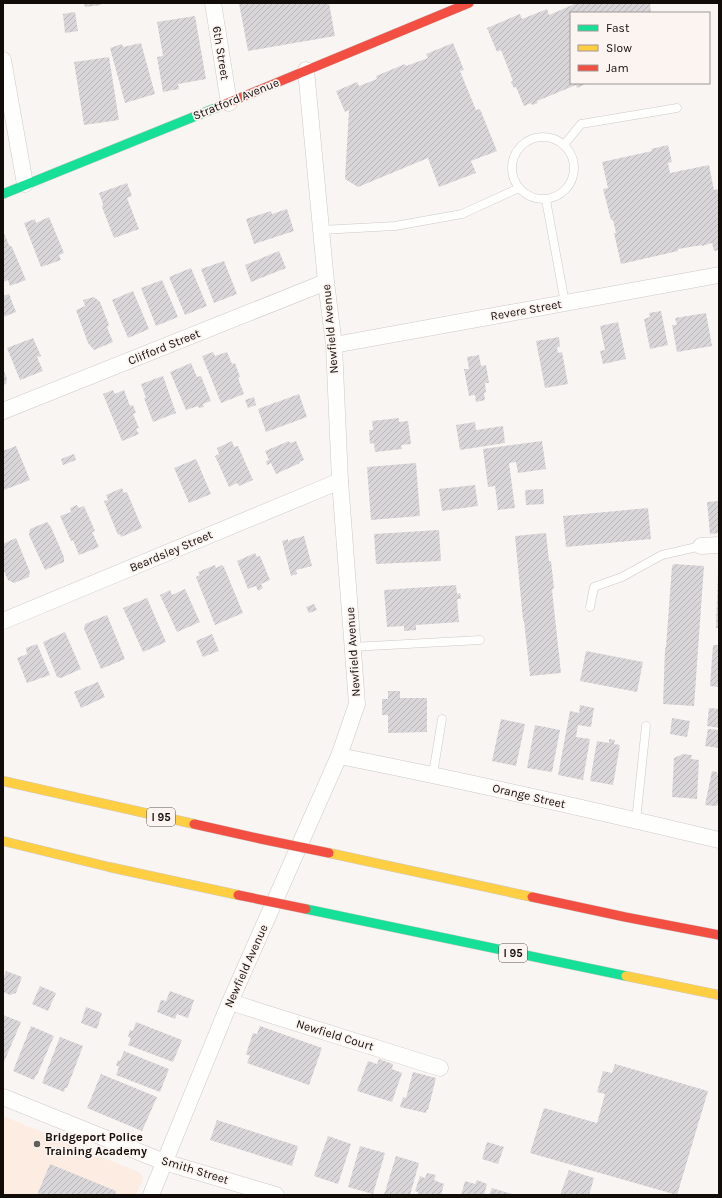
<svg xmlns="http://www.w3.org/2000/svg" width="722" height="1198" font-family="Karla,sans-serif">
	<defs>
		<pattern id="building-hatch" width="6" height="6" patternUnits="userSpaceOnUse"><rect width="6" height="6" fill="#d9d6d9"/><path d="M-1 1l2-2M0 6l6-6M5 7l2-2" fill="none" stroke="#b9b6b9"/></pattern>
	</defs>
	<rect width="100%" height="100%" fill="#f9f5f3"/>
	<polygon fill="#fcece2" points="3,1116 138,1172 141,1174 143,1179 136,1195 3,1195"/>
	<g fill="url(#building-hatch)">
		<polygon points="84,3 101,3 101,5 85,7"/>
		<polygon points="239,3 329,3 335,36 248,51"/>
		<polygon points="577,3 650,3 651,13 571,13 571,83 588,83 577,88 576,85 537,101 538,103 532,105 531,103 524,106 516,87 514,88 511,82 513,81 501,50 497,52 487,28 520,14 522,19 547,9 549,15"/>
		<polygon points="75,12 78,31 65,33 63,14"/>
		<polygon points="195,16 206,79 178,84 179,89 163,92 157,57 163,56 157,22"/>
		<polygon points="141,43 155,94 125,103 110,48 122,44 123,47"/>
		<polygon points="453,43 464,70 460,71 476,110 480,109 497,151 471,161 476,173 439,187 428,158 358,187 345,179 349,110 345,112 336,91 357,82 359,86 377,79 376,76 405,64 406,66 428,58 426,54"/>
		<polygon points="109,57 119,120 84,125 74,62"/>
		<polygon points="668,145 672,162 668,163 670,173 709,165 714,190 719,189 719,250 714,251 712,243 702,246 702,245 678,249 678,251 621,264 614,233 616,233 613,220 611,220 603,189 608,188 602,162 652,151 651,149"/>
		<polygon points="127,183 132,196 127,198 139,229 114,238 102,207 103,204 99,193"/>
		<polygon points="287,209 294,231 254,244 246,219 271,211 272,214"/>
		<polygon points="49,217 64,253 59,255 61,260 41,267 24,223 35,219 36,223"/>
		<polygon points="3,231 9,245 12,247 26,280 10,286 8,280 3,282"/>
		<polygon points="279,251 286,268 251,282 245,265"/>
		<polygon points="224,261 237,294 214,303 201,269"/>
		<polygon points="191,268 207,306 185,315 169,277"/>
		<polygon points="162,280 178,317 156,326 141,288"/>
		<polygon points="133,291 149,329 128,338 112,300"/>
		<polygon points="9,294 16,312 3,317 3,296"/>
		<polygon points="94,297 100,302 109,325 107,327 113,342 94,350 88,343 76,310 85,306 83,300"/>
		<polygon points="661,311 668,345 650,349 644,319 650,317 649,313"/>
		<polygon points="706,313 712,346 677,352 672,325 677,325 675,318"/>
		<polygon points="618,322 626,359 603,364 600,351 605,350 600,326"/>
		<polygon points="559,337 560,346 557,348 558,353 562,352 568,384 545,388 536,341"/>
		<polygon points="33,338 41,356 37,357 43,371 20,380 7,348"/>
		<polygon points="213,352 215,356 227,352 232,364 235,363 240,377 238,378 244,394 221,403 202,356"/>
		<polygon points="479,355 481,366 486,365 489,383 485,383 486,392 484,393 485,400 476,402 475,395 469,396 464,369 469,369 467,357"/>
		<polygon points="191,363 197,377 201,376 211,401 203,404 204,407 199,408 198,406 186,410 170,372"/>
		<polygon points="3,368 7,379 6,384 3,385"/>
		<polygon points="163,376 176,413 153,422 144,398 146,398 141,384"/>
		<polygon points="113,390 115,394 124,390 130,406 133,405 136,413 133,414 139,428 136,429 139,434 122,441 103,394"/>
		<polygon points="299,394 307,417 266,432 258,409"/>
		<polygon points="254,397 256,405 248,408 245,400"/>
		<polygon points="399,418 399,422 408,421 411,444 401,445 402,449 375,452 374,443 370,444 369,430 373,430 372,421"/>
		<polygon points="475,422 476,430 503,426 505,443 460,450 456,425"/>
		<polygon points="232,441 234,447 238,446 253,480 239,486 237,483 229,487 215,456 219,454 217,448"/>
		<polygon points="289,441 290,443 296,441 304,460 299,462 300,463 276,474 271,463 267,465 266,461 269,460 265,451"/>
		<polygon points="542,441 546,469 518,473 516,462 509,463 515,508 498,510 495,486 488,487 483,449"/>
		<polygon points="16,446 30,480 4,490 3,487 3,451"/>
		<polygon points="74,454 76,460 63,465 61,459"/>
		<polygon points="196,459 211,494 189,503 174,468"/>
		<polygon points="416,463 420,516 371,520 367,467"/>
		<polygon points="475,485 478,506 442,511 439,489"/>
		<polygon points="122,488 124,493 127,492 142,528 121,537 120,534 118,535 104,501 108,500 106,495"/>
		<polygon points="543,489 544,504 526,505 525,490"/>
		<polygon points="719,501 719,533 710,534 707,502"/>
		<polygon points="77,505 79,508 84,506 95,531 92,532 99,547 79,555 73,540 71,541 60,516 71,512 70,508"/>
		<polygon points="648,508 651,539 566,547 563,516"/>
		<polygon points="47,522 51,527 64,557 64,562 45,570 29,535 30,529"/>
		<polygon points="439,530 441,561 376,564 374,534"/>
		<polygon points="546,533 549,561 551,561 554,588 552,590 561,673 530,676 524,621 523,620 515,536"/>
		<polygon points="304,536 312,566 296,570 297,574 291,576 282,541 288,539 288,542 290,540"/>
		<polygon points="16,538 30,572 29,577 14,583 8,580 3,569 3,544"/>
		<polygon points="255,553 257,557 260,556 270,580 261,584 263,588 258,591 256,586 248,589 237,561"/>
		<polygon points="674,564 704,566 694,706 663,704 665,649 666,647 672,566"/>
		<polygon points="215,565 216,568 222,565 224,567 243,613 215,625 196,577 200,575 198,572"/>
		<polygon points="718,572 719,572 719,628 716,628"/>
		<polygon points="456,585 457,594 460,593 461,599 457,599 459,622 416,625 416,630 404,631 404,626 387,627 384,590"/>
		<polygon points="185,589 200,622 177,632 160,595 170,590 172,595"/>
		<polygon points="147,598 166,642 143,652 123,608"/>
		<polygon points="314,604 317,610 309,613 306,607"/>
		<polygon points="107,615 125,659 101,669 84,629 85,624"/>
		<polygon points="65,632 81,669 61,678 57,677 43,642"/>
		<polygon points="212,634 219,651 203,657 196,641"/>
		<polygon points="37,644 50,675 27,683 17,658 27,654 26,648"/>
		<polygon points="713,645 719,645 719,687 710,686"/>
		<polygon points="586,651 643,662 637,692 580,681"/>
		<polygon points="98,682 105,697 81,708 74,692"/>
		<polygon points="388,691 400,691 400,698 427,698 427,732 388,733 388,715 382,715 382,699 388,699"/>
		<polygon points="580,705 594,708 591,727 578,725 576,737 590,739 583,780 558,775 570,711 579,713"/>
		<polygon points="709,708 719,709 719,728 707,726"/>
		<polygon points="672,718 690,721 687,737 670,734"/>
		<polygon points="501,719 525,724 516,766 492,761"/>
		<polygon points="535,725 560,730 552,772 527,768"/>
		<polygon points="708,729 719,730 719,748 705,746"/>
		<polygon points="609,739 615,740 614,744 620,745 613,785 590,781 597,741 609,743"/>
		<polygon points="683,754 692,755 691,759 699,760 697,799 672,797 674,758"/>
		<polygon points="712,771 717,772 717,774 719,775 719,804 716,806 705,805"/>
		<polygon points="6,971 22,977 16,993 10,995 3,992 3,980"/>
		<polygon points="40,986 56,993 48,1011 32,1004"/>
		<polygon points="170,991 194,1000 188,1018 177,1014 175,1019 157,1012 161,1000 166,1001"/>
		<polygon points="86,1007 102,1013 97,1029 81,1023"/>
		<polygon points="3,1015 21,1022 4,1062 3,1061"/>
		<polygon points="136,1022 182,1040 173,1062 128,1045 131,1038 128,1037 130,1030 133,1031"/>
		<polygon points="31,1026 54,1036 37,1075 36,1075 34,1080 13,1071"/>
		<polygon points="260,1026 322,1048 309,1085 247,1063 250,1056 246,1054 253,1033 257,1034"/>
		<polygon points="60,1037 83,1046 67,1088 65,1088 64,1092 42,1083"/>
		<polygon points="124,1051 169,1069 160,1092 116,1075 119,1067 116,1065 118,1060 120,1061"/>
		<polygon points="379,1059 393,1064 392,1069 402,1073 392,1102 357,1091 368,1061 377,1064"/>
		<polygon points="615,1064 708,1091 677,1195 530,1153 544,1108 597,1123 605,1094 597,1092 603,1071 612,1073"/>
		<polygon points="413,1072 436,1078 428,1110 427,1109 426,1113 400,1107 403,1097 406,1098"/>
		<polygon points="101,1074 157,1097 142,1131 87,1108"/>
		<polygon points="217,1120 298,1146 292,1166 210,1140"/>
		<polygon points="328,1136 351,1144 338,1184 314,1176"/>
		<polygon points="487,1142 504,1147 498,1164 482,1159"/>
		<polygon points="360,1146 385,1153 373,1194 348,1187"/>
		<polygon points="396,1156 419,1163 410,1195 384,1195"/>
		<polygon points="50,1164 116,1191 115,1195 37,1195"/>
		<polygon points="569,1170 594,1178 589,1195 560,1195"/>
		<polygon points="427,1173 436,1175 434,1180 444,1184 441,1195 418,1195 418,1192 415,1191 420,1176 425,1178"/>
		<polygon points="477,1180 487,1184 484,1195 461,1195 465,1181 475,1184"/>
		<polygon points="492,1188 515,1195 489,1195"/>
	</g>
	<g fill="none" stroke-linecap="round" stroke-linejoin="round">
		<g stroke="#cec8c5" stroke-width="9">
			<g id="lane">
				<circle cx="543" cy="168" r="31"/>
				<polyline points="564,145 581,124 677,108"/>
				<polyline points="546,200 565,303"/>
				<polyline points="321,230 395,226 462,214 519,188"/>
				<polyline points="590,607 594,587 622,577 662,555 701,546"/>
				<polyline points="352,647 480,640"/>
				<polyline points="433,774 442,719"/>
				<polyline points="636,821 646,726"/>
			</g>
		</g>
		<g stroke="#cec8c5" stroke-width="17">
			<g id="street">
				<polyline points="213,3 229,103"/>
				<polyline points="3,60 25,184"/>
				<polyline points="334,345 719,275"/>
				<polyline points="3,411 326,282"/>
				<polyline points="701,546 719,545"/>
				<polyline points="3,621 340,481"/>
				<path d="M339 756C466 781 593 810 719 840"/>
				<polyline points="230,1002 440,1068"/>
				<polyline points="3,1097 164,1162 276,1195"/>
				<polyline points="151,1195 230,1002 339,756 357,704 340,481 334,345 326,282 306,70"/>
			</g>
		</g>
		<g stroke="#cec8c5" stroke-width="10">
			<g id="fast">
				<polyline points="3,194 218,107"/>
				<polyline points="306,909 626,976"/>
			</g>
		</g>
		<g stroke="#cec8c5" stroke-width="10">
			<g id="slow">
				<polyline points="3,781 194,824"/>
				<polyline points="3,841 109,867 238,895"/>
				<polyline points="329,853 532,897"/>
				<polyline points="626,976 719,995"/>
			</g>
		</g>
		<g stroke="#cec8c5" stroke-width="10">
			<g id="jam">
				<polyline points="218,107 469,3"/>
				<polyline points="194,824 261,839"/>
				<polyline points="532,897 625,917 719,935"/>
			</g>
		</g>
		<use href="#lane" stroke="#fefefd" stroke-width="8"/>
		<use href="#street" stroke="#fefefd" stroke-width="16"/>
		<use href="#fast" stroke="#16e098" stroke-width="9"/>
		<use href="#slow" stroke="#ffcf43" stroke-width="9"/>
		<use href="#jam" stroke="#f24e42" stroke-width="9"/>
		<g stroke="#cec8c5" stroke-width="10" stroke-linecap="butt">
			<g id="jam-bridge">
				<polyline points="261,839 329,853"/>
				<polyline points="238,895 306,909"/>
			</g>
		</g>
		<use href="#jam-bridge" stroke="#f24e42" stroke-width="9"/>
	</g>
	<circle fill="#635e5a" stroke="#fcf4f0" stroke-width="1.5" cx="37" cy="1144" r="4"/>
	<g text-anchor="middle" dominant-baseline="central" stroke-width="3.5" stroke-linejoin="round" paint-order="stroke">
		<g fill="#fcf4f0" stroke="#58524e" stroke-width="1">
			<rect x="147" y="808" width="28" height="18" rx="3"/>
			<rect x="499" y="944" width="28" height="18" rx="3"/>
		</g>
		<g font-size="11" font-weight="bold" fill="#120c08">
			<text x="161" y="817">I 95</text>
			<text x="513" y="953">I 95</text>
		</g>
		<g font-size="12" fill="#120c08" stroke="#fcf4f0">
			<text transform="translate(221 53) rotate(81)">6th Street</text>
			<text transform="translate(236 99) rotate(-22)">Stratford Avenue</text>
			<text transform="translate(526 310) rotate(-10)">Revere Street</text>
			<text transform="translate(330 329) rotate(-95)">Newfield Avenue</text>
			<text transform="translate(164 347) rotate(-22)">Clifford Street</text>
			<text transform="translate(171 551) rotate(-23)">Beardsley Street</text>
			<text transform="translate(353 652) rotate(-94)">Newfield Avenue</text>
			<text transform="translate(529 796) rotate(13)">Orange Street</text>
			<text transform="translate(246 966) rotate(-66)">Newfield Avenue</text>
			<text transform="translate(335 1035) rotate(17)">Newfield Court</text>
			<text transform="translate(195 1170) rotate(17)">Smith Street</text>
		</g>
		<g font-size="12" font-weight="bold" fill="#120c08" stroke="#fcf4f0" text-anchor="start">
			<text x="45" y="1137">Bridgeport Police<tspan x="45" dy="14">Training Academy</tspan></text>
		</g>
	</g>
	<rect width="722" height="1198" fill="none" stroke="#120c08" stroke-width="8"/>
	<rect x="570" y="12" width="140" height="72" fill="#fcf4f0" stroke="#9e9793"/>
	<rect x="578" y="25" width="20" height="6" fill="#16e098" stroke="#9e9793"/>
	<text x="606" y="32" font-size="12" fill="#120c08">Fast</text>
	<rect x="578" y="45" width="20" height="6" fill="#ffcf43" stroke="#9e9793"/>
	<text x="606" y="52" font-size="12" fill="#120c08">Slow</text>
	<rect x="578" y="65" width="20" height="6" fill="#f24e42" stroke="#9e9793"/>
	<text x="606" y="72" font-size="12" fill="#120c08">Jam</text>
</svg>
